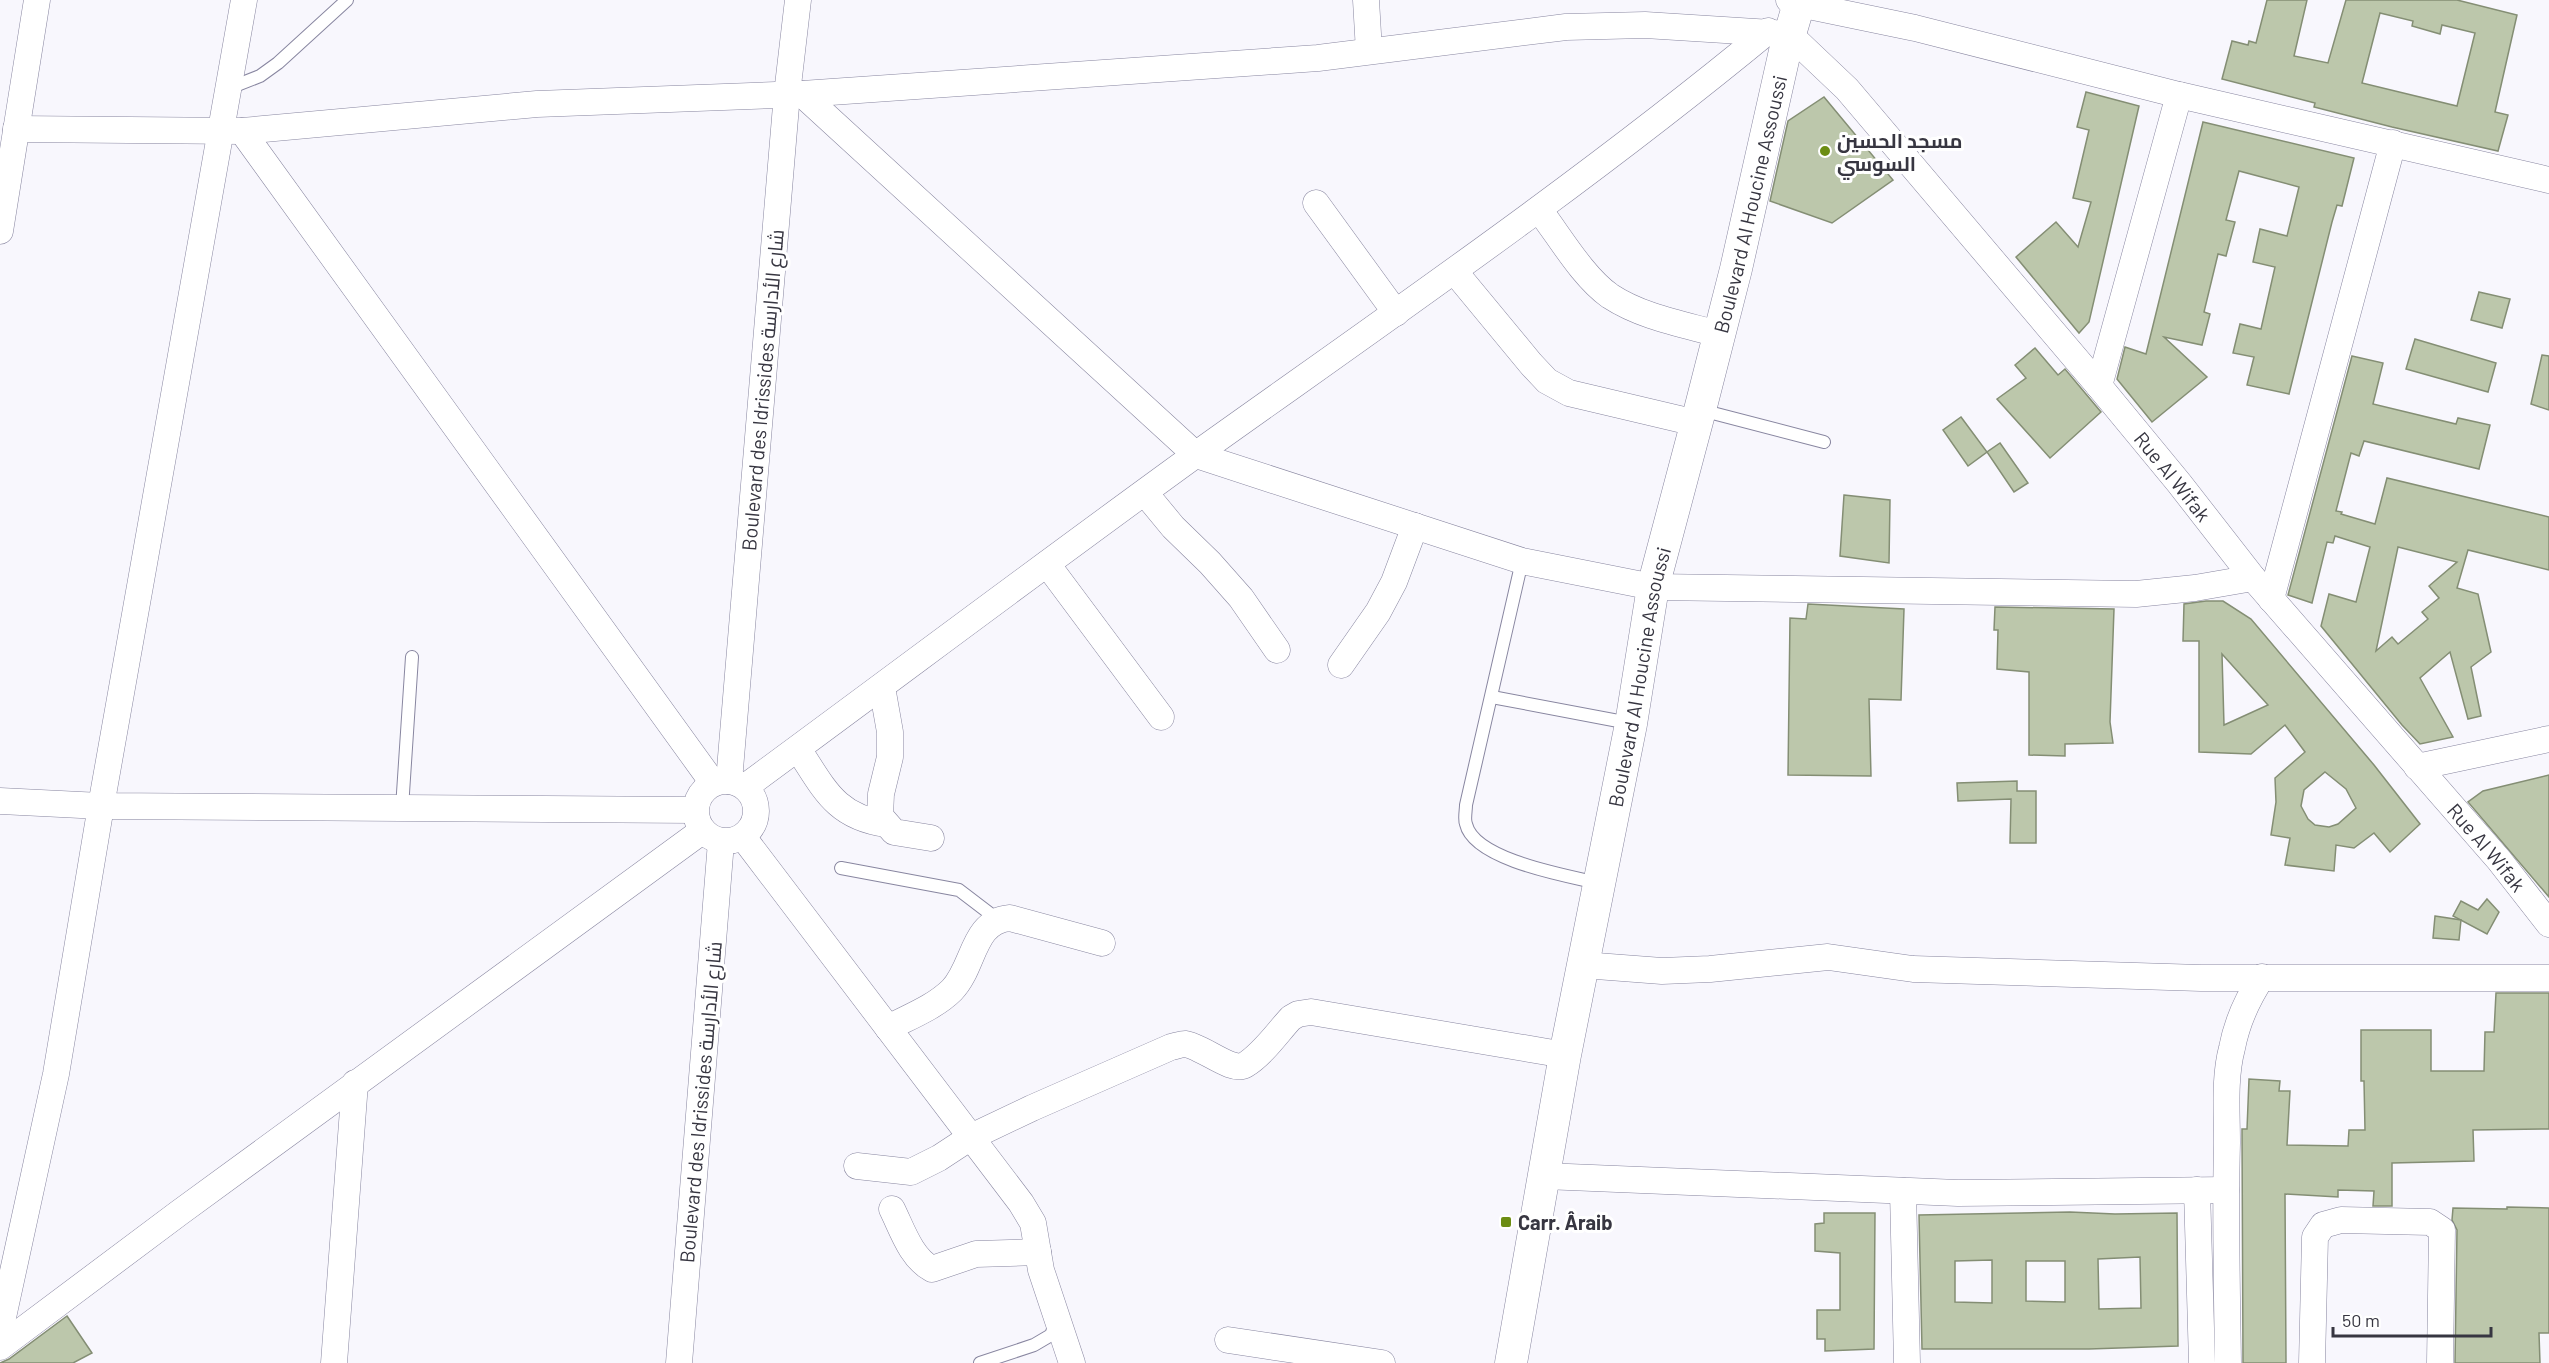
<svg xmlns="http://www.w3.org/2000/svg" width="2549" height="1363" font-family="Barlow,Cairo,sans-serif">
	<rect width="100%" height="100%" fill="#f8f7fd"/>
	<g fill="#bcc7ab" stroke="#848e74" stroke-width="1.5" fill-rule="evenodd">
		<path d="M2267 0H2307L2294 56 2328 63 2346 0H2457L2517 15 2495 112 2508 115 2498 151 2392 127 2314 107 2315 103 2222 79 2232 41 2248 45 2249 41 2256 43ZM2380 13 2413 21 2412 26 2440 34 2442 25 2475 33 2457 106 2362 83Z"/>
		<polygon points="2086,92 2139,106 2089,322 2079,333 2016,257 2056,222 2078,247 2091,202 2073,198 2089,130 2077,127"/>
		<polygon points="1824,97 1893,180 1832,223 1770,201 1788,121"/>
		<polygon points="2203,122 2354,158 2342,206 2337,205 2332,222 2289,394 2247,385 2254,357 2233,353 2240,324 2261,329 2275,267 2253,262 2260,229 2287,236 2299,187 2239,171 2226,220 2235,222 2226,256 2218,254 2204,312 2210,314 2202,345 2164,337 2207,377 2152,422 2117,379 2125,347 2146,354"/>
		<polygon points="2479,292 2510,299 2502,328 2471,320"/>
		<polygon points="2415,339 2496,363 2488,392 2406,369"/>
		<polygon points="2035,348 2058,375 2065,369 2101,412 2050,458 1997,399 2026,378 2015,365"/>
		<polygon points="2542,355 2549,356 2549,410 2531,404"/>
		<path d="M2352 356 2383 363 2373 404 2456 424 2458 418 2490 425 2479 469 2364 441 2359 456 2351 453 2336 511 2342 512 2341 514 2375 524 2387 478 2549 517V570L2468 550 2457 588 2478 594 2491 652 2471 667 2481 716 2468 719 2450 652 2420 678 2453 737 2420 744 2402 725 2321 626 2329 594 2356 602 2370 547 2335 536 2333 543 2327 542 2312 603 2288 595ZM2398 547 2457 562 2429 586 2439 598 2422 612 2428 619 2398 644 2392 637 2376 651Z"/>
		<polygon points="1961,417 1987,452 1968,466 1943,430"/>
		<polygon points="2000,443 2028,483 2014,492 1987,452"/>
		<polygon points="1844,495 1890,500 1889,563 1840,556"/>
		<path d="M2206 601H2223L2251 619 2374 765 2420 824 2390 852 2374 833 2354 848 2336 845 2334 871 2285 865 2290 838 2271 835 2276 802 2275 778 2305 752 2285 725 2251 754 2199 752V641H2183L2184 604ZM2222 654 2268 705 2224 725ZM2325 772 2346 789 2356 808 2338 824 2329 827 2315 825 2308 819 2301 806 2304 790Z"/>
		<polygon points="1808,604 1904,609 1901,700 1869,699 1871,776 1788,775 1790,618 1806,619"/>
		<polygon points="1995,607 2114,609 2110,722 2113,743 2065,744 2065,756 2029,755 2029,672 1997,669 1998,630 1994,630"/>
		<polygon points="2549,775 2549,897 2468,802 2483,791"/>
		<polygon points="2017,781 2017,791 2036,791 2036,843 2010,843 2011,799 1958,801 1957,783"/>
		<polygon points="2487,899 2499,912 2487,934 2453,916 2461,901 2478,910"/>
		<polygon points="2435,916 2461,920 2459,940 2433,938"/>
		<polygon points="2496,993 2549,993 2549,1129 2473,1130 2474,1161 2392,1163 2392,1206 2373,1206 2374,1191 2338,1190 2338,1197 2285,1194 2286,1363 2243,1363 2242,1129 2247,1129 2249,1079 2280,1081 2279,1091 2290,1091 2287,1145 2348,1146 2349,1130 2365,1130 2364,1081 2361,1081 2361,1030 2431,1030 2431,1071 2484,1071 2485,1032 2494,1032"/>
		<polygon points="2507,1207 2549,1208 2549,1333 2539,1333 2540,1363 2455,1363 2457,1230 2452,1220 2453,1208 2507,1209"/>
		<path d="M2070 1212 2115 1214 2177 1213 2178 1346 2089 1349H1922L1919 1215ZM2140 1257 2141 1308 2099 1309 2098 1259ZM1992 1260V1303L1955 1302V1261ZM2026 1261H2065V1302L2026 1301Z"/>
		<polygon points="1824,1213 1875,1213 1874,1349 1825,1351 1825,1339 1817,1339 1817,1310 1840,1310 1840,1253 1815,1251 1815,1224 1824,1223"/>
		<polygon points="67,1316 92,1353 73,1363 0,1363 9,1359"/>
	</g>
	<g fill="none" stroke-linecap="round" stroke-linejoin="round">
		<g stroke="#8886a0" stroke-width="14">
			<g id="service">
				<polyline points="227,89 260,76 278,63 347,0"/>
				<polyline points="1701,410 1824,442"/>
				<path d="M1522 561 1466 805C1466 811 1464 819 1466 824 1474 860 1568 876 1598 883"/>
				<polyline points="1492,697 1629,723"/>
				<polyline points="402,808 412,657"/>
				<polyline points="841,868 959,890 997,919"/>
				<polyline points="980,1363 1034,1345 1051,1335 1056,1321"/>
			</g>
		</g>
		<g stroke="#8886a0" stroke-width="27">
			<g id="minor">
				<polyline points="1366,0 1369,51"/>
				<polyline points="1789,0 1799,4 1915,28 2179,95 2549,180"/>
				<polyline points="802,94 1196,455 1522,561 1653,587 2136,594 2195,588 2253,578"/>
				<path id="s1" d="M16 129 242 131 537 104 802 94 1318 58 1566 27 1645 25 1789 34 1847 89 2099 386 2179 483 2253 578 2499 860 2549 924"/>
				<polyline points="242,131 713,783"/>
				<polyline points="1316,203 1396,313"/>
				<path d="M1540 211C1560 237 1583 277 1610 296 1642 317 1682 324 1718 334"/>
				<polyline points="0,231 37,0"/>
				<polyline points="1455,272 1531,364 1547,381 1569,393 1696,423"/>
				<polyline points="2099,386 2179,95"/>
				<polyline points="1145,493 1173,527 1210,563 1241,598 1277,650"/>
				<polyline points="1047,564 1161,717"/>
				<polyline points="2271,599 2393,143"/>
				<polyline points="1341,665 1378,612 1394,582 1415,526"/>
				<polyline points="882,687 890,732 890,757 881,794 880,816 894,832 931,838"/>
				<path d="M798 749C824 788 835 817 886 824"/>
				<polyline points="2417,767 2549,739"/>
				<circle cx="726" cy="811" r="30"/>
				<polyline points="729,781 787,94 798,0"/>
				<path d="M745 787C896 676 1046 563 1198 453 1390 316 1585 182 1768 31"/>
				<polyline points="0,801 101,806 695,810"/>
				<polyline points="743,837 1021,1203 1033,1223 1041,1270 1072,1363"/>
				<polyline points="1583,965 1662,971 1710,969 1828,957 1913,969 2201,978 2549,978"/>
				<path d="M888 1028C909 1017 935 1007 952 990 975 966 972 921 1010 918L1102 943"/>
				<path d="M857 1166 911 1172 939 1158 971 1137 1032 1108 1171 1047C1176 1046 1181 1044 1185 1044 1202 1046 1232 1073 1245 1065 1263 1054 1277 1033 1291 1018L1298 1014 1311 1012 1565 1055"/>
				<polyline points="1544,1176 1958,1193 2226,1190"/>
				<polyline points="2197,1190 2202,1363"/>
				<polyline points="1903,1191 1907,1363"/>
				<path d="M892 1209C902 1229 911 1258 932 1269L976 1254 1038 1252"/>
				<polyline points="0,1331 56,1074 101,806 244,0"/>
				<polyline points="1228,1340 1382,1363"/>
				<polyline points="0,1347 179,1213 702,831"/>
				<polyline points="334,1363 355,1083"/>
				<polyline points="679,1363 721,842"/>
				<path d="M2228 1363C2227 1290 2225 1217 2227 1143 2227 1112 2224 1078 2232 1048 2237 1022 2248 998 2262 977"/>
				<polyline points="2312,1363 2315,1237 2323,1225 2341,1220 2430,1222 2442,1230 2440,1363"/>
			</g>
		</g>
		<g stroke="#8886a0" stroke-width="33">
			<g id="tertiary">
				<path id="s2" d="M1511 1363 1565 1055 1631 724 1653 587 1700 410 1736 269 1785 51 1800 0"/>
			</g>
		</g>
		<use href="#service" stroke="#fff" stroke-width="12"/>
		<use href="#minor" stroke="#fff" stroke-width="26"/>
		<use href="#tertiary" stroke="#fff" stroke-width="32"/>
	</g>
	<g fill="#6c8d13" stroke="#fff" stroke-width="2">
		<circle cx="1825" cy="151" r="6"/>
		<rect x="1500" y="1216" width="12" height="12" rx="3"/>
	</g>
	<g text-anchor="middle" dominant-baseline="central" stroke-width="6" stroke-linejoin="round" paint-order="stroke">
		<g font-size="20" font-weight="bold" fill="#373641" stroke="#fff" text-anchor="start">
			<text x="1837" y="140">مسجد الحسين<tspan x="1837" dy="23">السوسي</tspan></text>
			<text x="1518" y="1222">Carr. Âraib</text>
		</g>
		<g font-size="20" fill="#373641" stroke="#fff">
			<text stroke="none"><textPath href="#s2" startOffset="1184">Boulevard Al Houcine Assoussi</textPath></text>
			<text transform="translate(762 390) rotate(-85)">Boulevard des Idrissides شارع الأدارسة</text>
			<text stroke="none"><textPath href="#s1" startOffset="2364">Rue Al Wifak</textPath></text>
			<text stroke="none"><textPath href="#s2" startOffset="698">Boulevard Al Houcine Assoussi</textPath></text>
			<text stroke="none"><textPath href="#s1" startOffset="2850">Rue Al Wifak</textPath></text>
			<text transform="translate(700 1102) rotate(-85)">Boulevard des Idrissides شارع الأدارسة</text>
		</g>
	</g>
	<path d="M2333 1327v9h158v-9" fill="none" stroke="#373641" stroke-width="3"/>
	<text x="2342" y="1327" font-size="18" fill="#373641" stroke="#ffffff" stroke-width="4.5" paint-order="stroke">50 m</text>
</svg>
